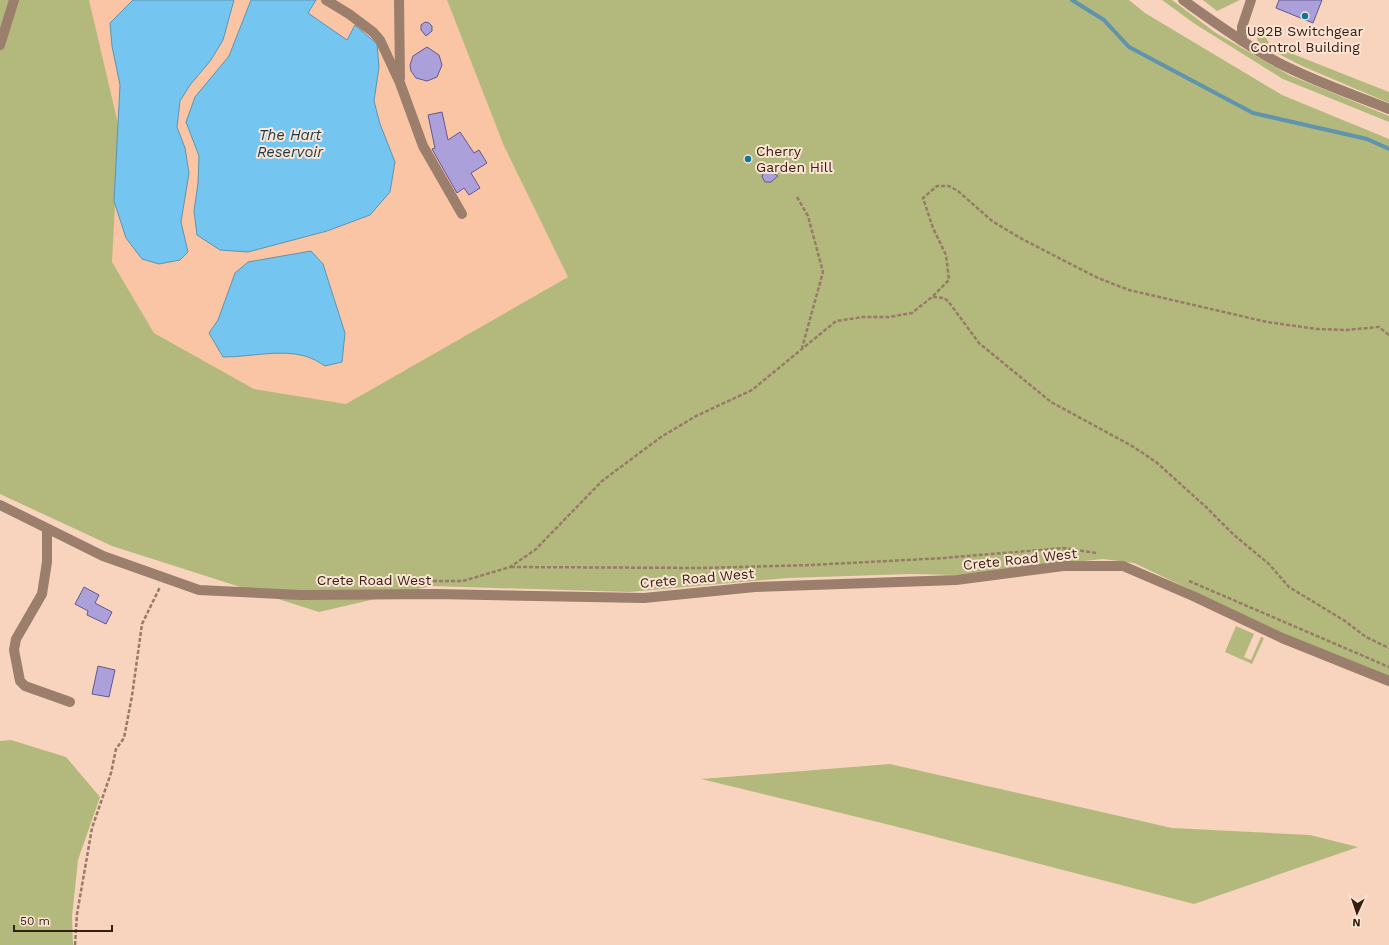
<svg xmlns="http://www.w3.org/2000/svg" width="1389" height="945" font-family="'Work Sans',sans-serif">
	<rect width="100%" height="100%" fill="#f8d4be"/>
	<polygon fill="#fac5a5" points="89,0 447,0 507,152 568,277 346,404 254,389 154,333 112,262"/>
	<g fill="#b3b97c">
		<polygon points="0,0 89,0 119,128 112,262 154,333 254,389 346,404 568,277 504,146 447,0 1129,0 1145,13 1282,95 1389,139 1389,677 1333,657 1134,563 1103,559 953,575 911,574 788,578 629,592 431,586 319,612 112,546 0,494"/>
		<polygon points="1162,0 1172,0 1216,33 1289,75 1389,116 1389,122 1283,79 1195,24"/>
		<polygon points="1203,0 1240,0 1217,11"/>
		<polygon points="1264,34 1270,45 1389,92 1389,103 1302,66 1263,46 1258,42 1257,38 1260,35"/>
		<polygon points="1236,626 1254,634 1244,657 1251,660 1261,637 1264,638 1252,664 1225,652"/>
		<polygon points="11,740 66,757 100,797 78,860 72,917 73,945 0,945 0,741"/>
		<polygon points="890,764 1172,828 1310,835 1358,847 1194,904 894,826 701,779"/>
	</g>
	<g fill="#74c5f0" stroke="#6093ad">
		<polygon points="133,0 234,0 223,40 211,60 190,85 180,101 177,127 185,148 189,173 181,222 188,252 180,260 159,264 142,259 126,238 114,201 120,85 112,46 110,23"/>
		<polygon points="251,0 316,0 308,13 347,40 355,25 377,44 379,67 374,101 380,124 395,162 390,192 370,215 327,231 248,252 220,250 197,235 194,211 198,183 199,156 186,122 195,97 229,56"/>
		<path d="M311 251 323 264 345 333 342 362 325 366C319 362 312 358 305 356 279 349 251 357 223 357L209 333 218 320 235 273 248 262Z"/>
	</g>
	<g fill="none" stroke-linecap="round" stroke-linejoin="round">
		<polyline stroke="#6093ad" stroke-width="4" points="1072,0 1104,20 1129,47 1253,113 1367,139 1389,149"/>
	</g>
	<g fill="#aba0da" stroke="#63578c">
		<polygon points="1279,0 1322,0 1313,23 1276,8"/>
		<polygon points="425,22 429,23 432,26 432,31 426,36 421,30 421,25"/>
		<polygon points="427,47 439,55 442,65 437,77 427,81 416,78 411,71 410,65 413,56"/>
		<polygon points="442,112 448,140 460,132 474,153 479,150 487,163 471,173 480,188 469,195 464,188 457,193 432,149 435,148 428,115"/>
		<polygon points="765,168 778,176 771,182 765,182 762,177"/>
		<polygon points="84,587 99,595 95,603 112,612 106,624 87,615 88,611 75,604"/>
		<polygon points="98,666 115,670 109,697 92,694"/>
	</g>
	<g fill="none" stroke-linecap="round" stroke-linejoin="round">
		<g stroke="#977b68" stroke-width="2.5" stroke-dasharray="4 2" stroke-linecap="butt">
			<polyline points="797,197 808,216 823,272 802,348"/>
			<polyline points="933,297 944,298 948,301 979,343 1051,402 1132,446 1156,462 1206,507 1234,535 1269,564 1289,587 1345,621 1366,637 1389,648"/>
			<polyline points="511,567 702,568 811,565 944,558 1064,548 1096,553"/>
			<polyline points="409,581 463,581 510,567 535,550 602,481 661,437 696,416 752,390 836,321 863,317 889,317 912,313 932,297 949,280 946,255 933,228 923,198 937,186 949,186 958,191 992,221 1022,239 1098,278 1129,290 1267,322 1317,329 1346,330 1379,327 1389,335"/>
			<polyline points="1189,581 1389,667"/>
			<polyline points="75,945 77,914 92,828 111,773 116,749 124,738 132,696 142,624 160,587"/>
		</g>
		<g stroke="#9b7e6c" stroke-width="10">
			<polyline points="326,0 349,14 373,32 380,40 400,83 423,146 462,214"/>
			<polyline points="399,0 400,78"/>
			<path d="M1183 0C1214 22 1244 44 1277 62 1313 81 1352 94 1389 109"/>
			<polyline points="1242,41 1242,27 1251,0"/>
			<polyline points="0,45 14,0"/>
			<polyline points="0,505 103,556 199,590 301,595 436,594 644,598 755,587 956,580 1063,566 1123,566 1193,596 1282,638 1389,681"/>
			<polyline points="47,529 47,562 42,594 16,639 14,650 20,681 25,686 70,702"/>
		</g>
	</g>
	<g fill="#0b77a2" stroke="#fce4d5" stroke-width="1.5">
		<circle cx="1305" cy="16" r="4"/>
		<circle cx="748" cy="159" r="4"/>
	</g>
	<g text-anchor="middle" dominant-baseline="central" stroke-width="4" stroke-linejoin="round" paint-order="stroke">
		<g font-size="14" fill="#331e10" stroke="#fce4d5">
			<text x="1305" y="31">U92B Switchgear<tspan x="1305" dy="16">Control Building</tspan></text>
			<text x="756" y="151" text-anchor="start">Cherry<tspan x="756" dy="16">Garden Hill</tspan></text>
		</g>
		<g font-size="14" fill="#331e10" stroke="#fce4d5">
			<text transform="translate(1020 559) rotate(-6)">Crete Road West</text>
			<text transform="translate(697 578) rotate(-5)">Crete Road West</text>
			<text x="374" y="580">Crete Road West</text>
		</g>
		<g font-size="15" font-style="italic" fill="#173b4d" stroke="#fce4d5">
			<text x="290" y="135">The Hart<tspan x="290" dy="17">Reservoir</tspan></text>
		</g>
	</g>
	<g transform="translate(1357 913) rotate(183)" stroke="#fce4d5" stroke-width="3" paint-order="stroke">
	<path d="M0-3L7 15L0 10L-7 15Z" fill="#331e10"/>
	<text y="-6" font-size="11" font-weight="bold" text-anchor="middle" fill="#331e10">N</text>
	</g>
	<path d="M14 925v6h98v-6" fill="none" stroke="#331e10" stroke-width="2"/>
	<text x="20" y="925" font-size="12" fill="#331e10" stroke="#fce4d5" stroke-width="3" paint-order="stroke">50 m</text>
</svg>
